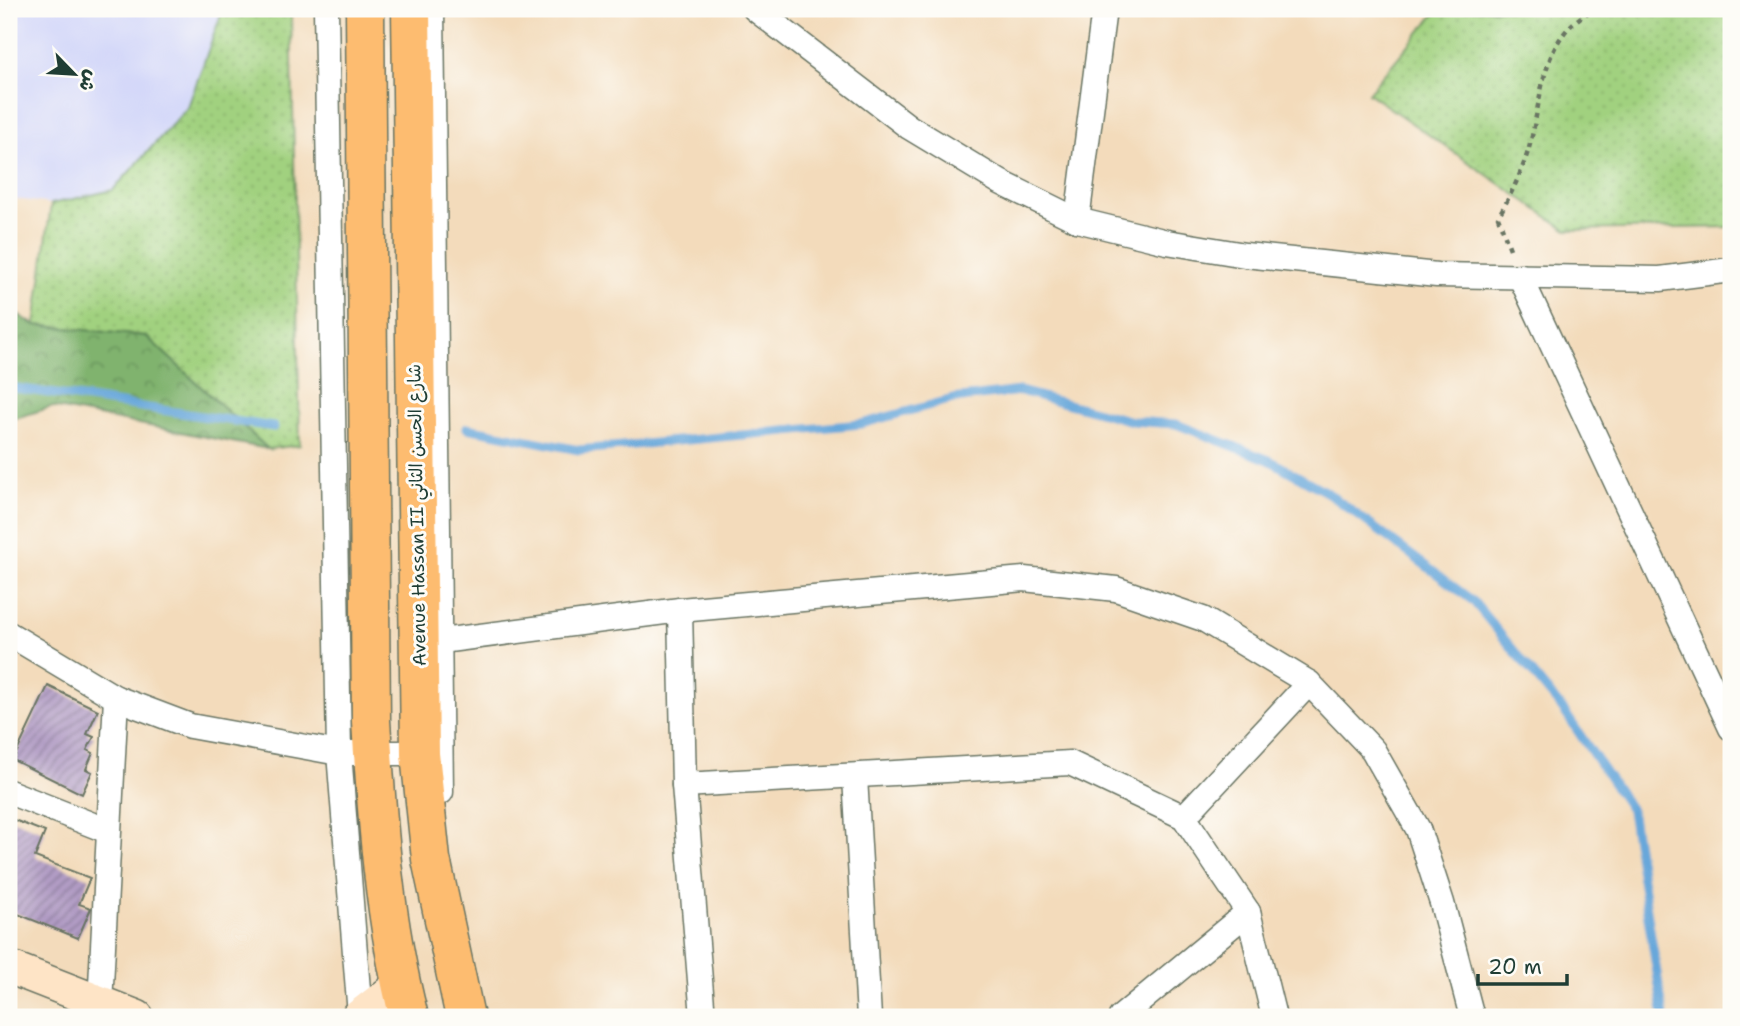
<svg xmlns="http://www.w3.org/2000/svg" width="1740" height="1026" font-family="'Shantell Sans','Playpen Sans Arabic',sans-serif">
	<defs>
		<pattern id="grass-dots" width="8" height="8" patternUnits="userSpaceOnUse" patternTransform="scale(1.75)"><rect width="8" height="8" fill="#a1d17f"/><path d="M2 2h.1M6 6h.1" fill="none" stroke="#8ab46e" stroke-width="1.8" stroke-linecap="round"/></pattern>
		<pattern id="forest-crowns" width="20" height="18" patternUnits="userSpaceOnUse" patternTransform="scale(1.75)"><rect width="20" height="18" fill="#80b36e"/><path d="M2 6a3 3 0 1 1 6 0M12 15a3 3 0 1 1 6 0" fill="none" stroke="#68935b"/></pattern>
		<pattern id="building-hatch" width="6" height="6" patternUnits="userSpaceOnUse" patternTransform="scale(1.75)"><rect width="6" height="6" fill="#b19bc4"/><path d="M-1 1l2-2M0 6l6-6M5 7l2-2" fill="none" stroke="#8f80a0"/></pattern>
	</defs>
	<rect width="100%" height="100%" fill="#fdfcf7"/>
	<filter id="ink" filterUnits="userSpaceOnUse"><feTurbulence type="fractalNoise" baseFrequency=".0143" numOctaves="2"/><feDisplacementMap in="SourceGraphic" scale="14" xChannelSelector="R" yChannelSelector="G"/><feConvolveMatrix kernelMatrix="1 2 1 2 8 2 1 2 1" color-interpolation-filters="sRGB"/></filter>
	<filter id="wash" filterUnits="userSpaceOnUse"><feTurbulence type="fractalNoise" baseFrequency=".00686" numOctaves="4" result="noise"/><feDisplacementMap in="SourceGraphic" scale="28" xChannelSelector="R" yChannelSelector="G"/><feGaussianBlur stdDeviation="1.57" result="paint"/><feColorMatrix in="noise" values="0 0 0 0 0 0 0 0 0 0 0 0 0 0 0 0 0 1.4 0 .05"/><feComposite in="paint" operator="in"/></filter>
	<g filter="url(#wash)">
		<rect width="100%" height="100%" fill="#f3dbbb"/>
		<polygon fill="#d4d8f9" points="9,9 223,9 188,107 113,190 51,204 9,198"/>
		<g fill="url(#grass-dots)" stroke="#60875a" stroke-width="2">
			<polygon points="223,9 291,9 300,445 268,449 146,336 35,325 51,204 113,190 188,107"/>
			<polygon points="1439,9 1731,9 1731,227 1567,230 1368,93"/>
		</g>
		<polygon fill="url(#forest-crowns)" stroke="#507851" stroke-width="2" points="9,309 35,325 146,336 268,449 52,407 9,420"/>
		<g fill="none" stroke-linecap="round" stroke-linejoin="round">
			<g stroke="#68a7da" stroke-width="9">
				<polyline points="9,387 274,427"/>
				<polyline points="467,428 579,450 861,424 953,399 1020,391 1132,421 1176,424 1269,460 1328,493 1473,601 1564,711 1631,810 1664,1017"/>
			</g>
		</g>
		<g id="blocks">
			<g fill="url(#building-hatch)">
				<polygon points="48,686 98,710 87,734 94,737 87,750 93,753 86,769 92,772 82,794 13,760"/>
				<polygon points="9,818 45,832 35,857 90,878 79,904 91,908 78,938 13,912 9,923"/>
			</g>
		</g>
	</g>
	<g filter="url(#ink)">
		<use href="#blocks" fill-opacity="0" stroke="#697463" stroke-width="2"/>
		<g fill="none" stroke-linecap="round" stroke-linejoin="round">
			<g stroke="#697463" stroke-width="27">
				<g id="street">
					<polyline points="326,9 339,753 360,1015"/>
					<polyline points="432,9 441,792"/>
					<polyline points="755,9 909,127 1000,182 1077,220 1167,242 1245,255 1437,275 1660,279 1731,270"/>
					<polyline points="1077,220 1104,9"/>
					<polyline points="1520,276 1731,728"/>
					<polyline points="680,610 684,785 703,1017"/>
					<polyline points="9,634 116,698 190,726 339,753 434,753"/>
					<polyline points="441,641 680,610 1024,579 1116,589 1203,619 1309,683 1373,750 1418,829 1442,903 1472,1017"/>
					<polyline points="855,777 869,1017"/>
					<polyline points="684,785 1070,763 1184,817 1248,912 1274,1017"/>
					<polyline points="9,792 108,831"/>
					<polyline points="1184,817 1309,683"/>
					<polyline points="100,1004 116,698"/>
					<polyline points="1121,1017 1248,912"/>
				</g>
			</g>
			<g stroke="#697463" stroke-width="36">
				<g id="secondary">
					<polyline points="9,967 137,1017"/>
					<polyline points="358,1017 401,984"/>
				</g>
			</g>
			<g stroke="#697463" stroke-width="41">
				<g id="highway">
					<path d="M365 9 371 721C377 820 384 921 409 1017"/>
					<polyline points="411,9 420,754 431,859 465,1017"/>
				</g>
			</g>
			<path stroke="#697463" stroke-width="4.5" stroke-dasharray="5 5" stroke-linecap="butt" d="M1510 249 1498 217C1511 195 1522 172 1529 148 1543 97 1540 34 1595 9"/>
			<use href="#street" stroke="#fff" stroke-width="24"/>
			<use href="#secondary" stroke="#fee4c6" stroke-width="33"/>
			<use href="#highway" stroke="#fdbc70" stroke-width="38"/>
		</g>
	</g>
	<g text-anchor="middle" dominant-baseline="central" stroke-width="6" stroke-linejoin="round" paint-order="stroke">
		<g font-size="18" fill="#1f3d34" stroke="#fdfcf7">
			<text transform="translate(417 515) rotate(-91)">Avenue Hassan II شارع الحسن الثاني</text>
		</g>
	</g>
	<rect width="1740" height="1026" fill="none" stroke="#fdfcf7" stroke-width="35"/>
	<g transform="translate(74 74) rotate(115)" stroke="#fdfcf7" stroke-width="5" paint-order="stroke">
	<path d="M0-5L12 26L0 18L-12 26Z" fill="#1f3d34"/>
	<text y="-10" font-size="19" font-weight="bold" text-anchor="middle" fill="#1f3d34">ش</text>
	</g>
	<path d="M1478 974v10h89v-10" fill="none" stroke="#1f3d34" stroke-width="3.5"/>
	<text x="1488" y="974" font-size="21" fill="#1f3d34" stroke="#fdfcf7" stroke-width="5" paint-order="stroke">20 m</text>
</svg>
